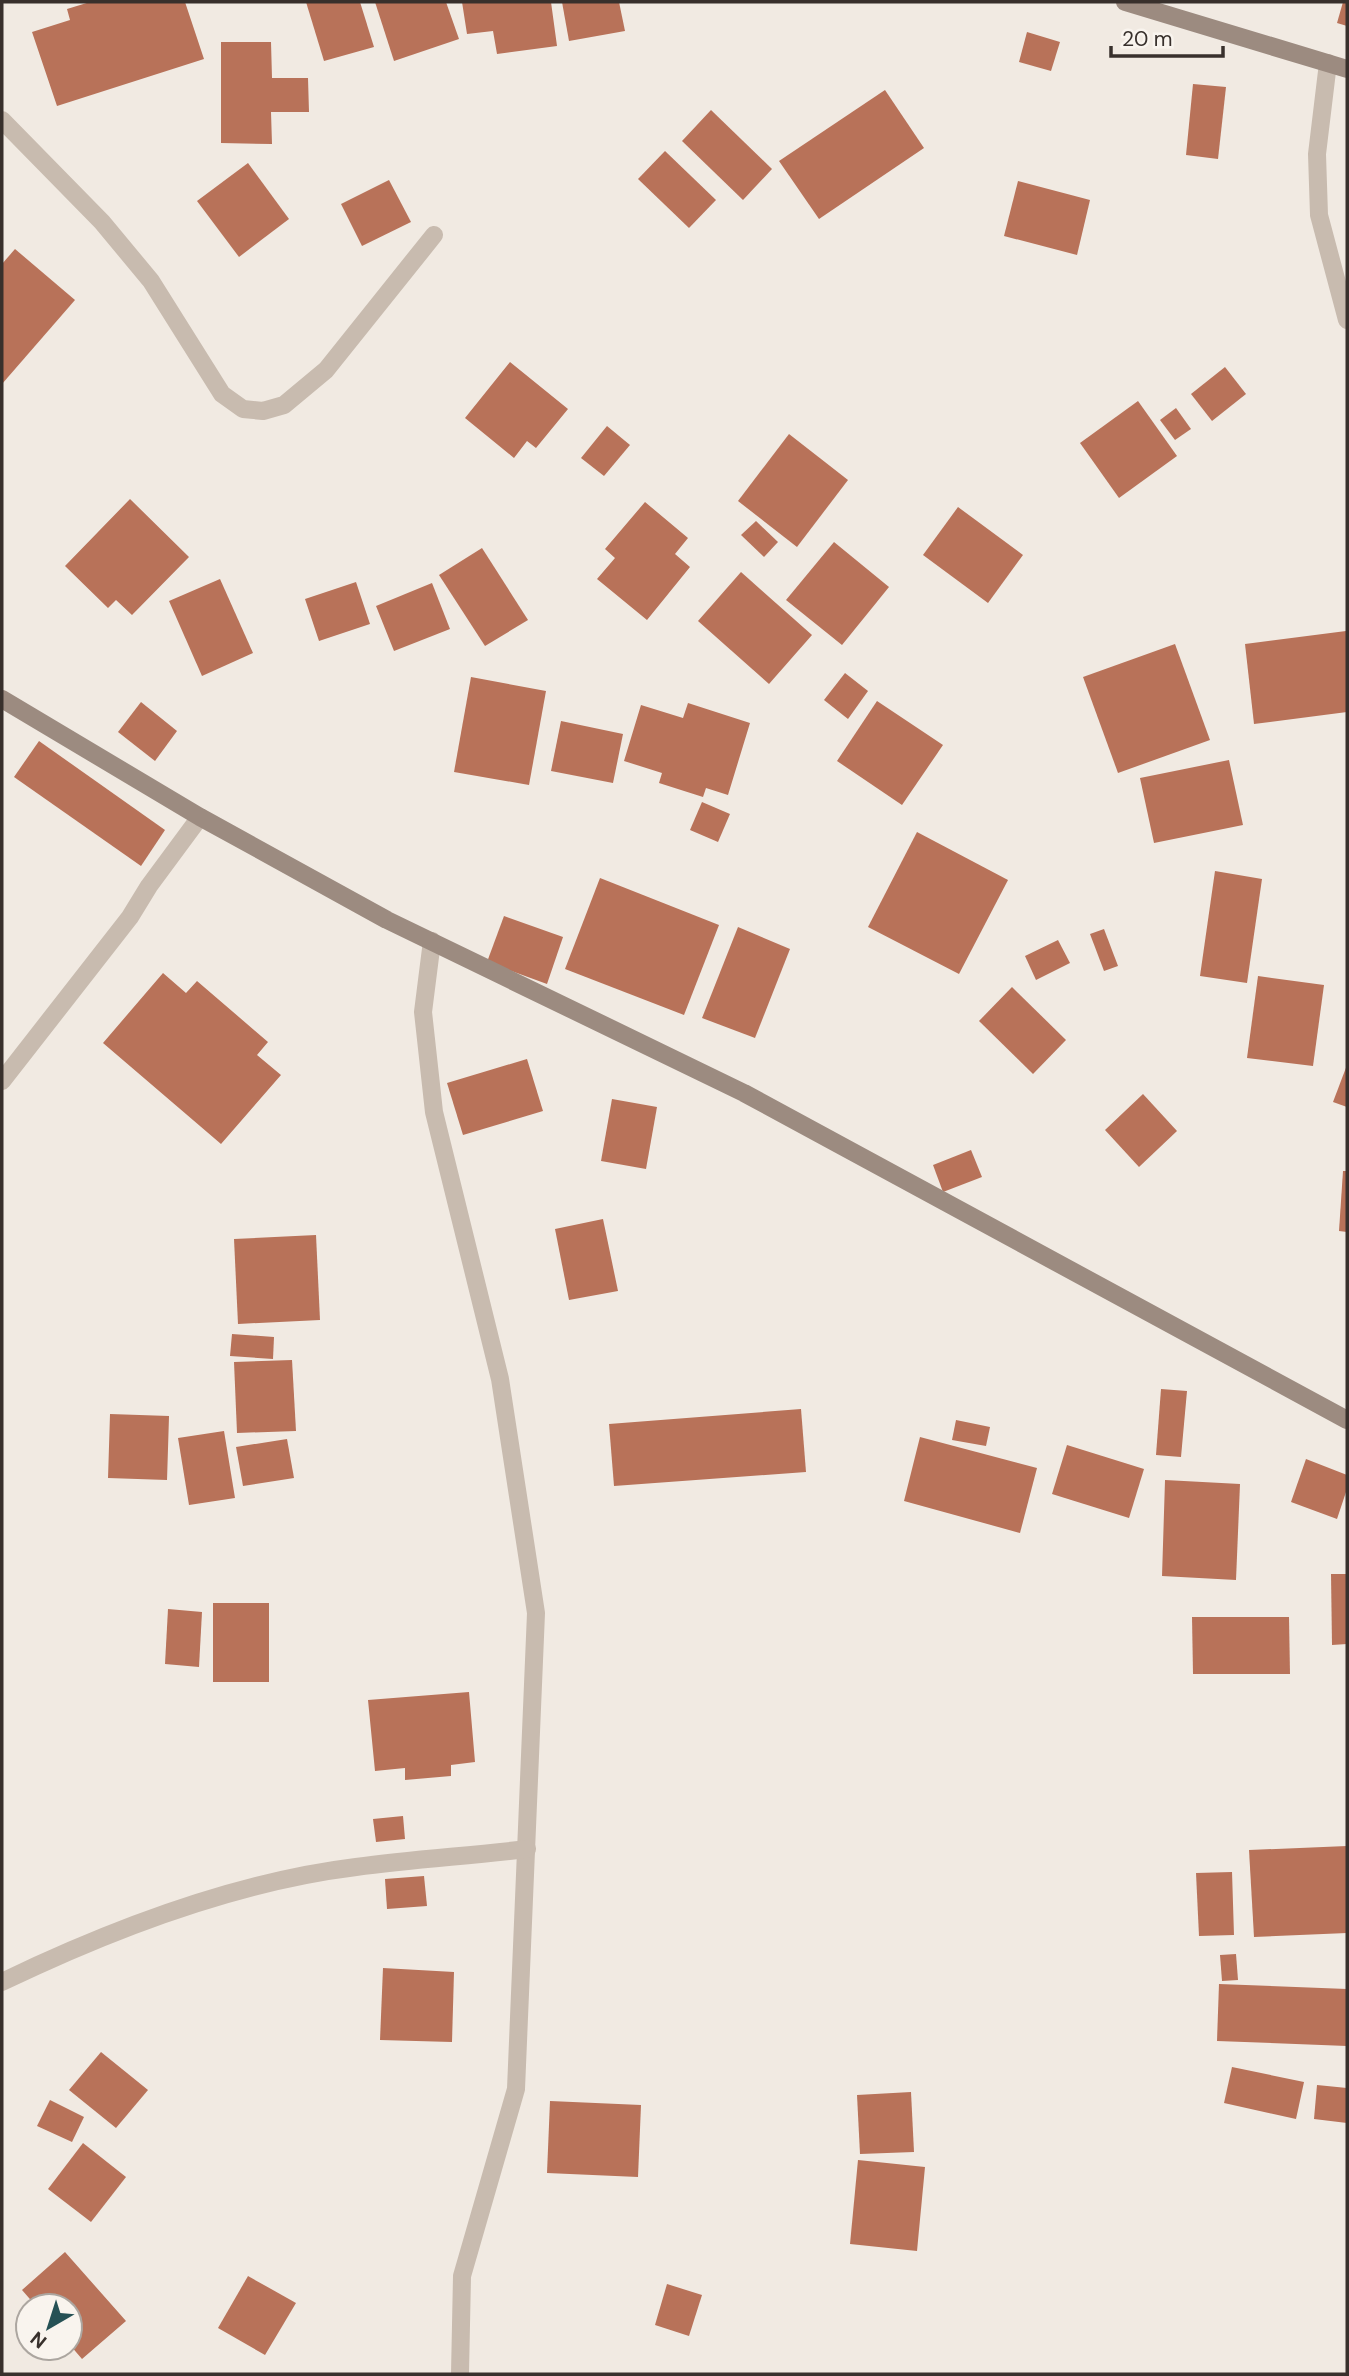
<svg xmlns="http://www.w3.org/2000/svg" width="1349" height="2376" font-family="'DM Sans',sans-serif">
	<rect width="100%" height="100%" fill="#f1eae2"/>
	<g fill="#b87259">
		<polygon points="90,2 185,2 204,59 57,106 32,32 70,20 67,9"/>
		<polygon points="306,2 360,2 374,47 324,61"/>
		<polygon points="375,2 446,2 459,39 394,61"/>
		<polygon points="462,2 551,2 557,46 497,54 493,31 467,34"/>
		<polygon points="562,2 619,2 625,31 569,41"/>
		<polygon points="1343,2 1347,2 1347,26 1337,23"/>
		<polygon points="1027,32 1060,42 1051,71 1019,62"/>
		<polygon points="221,42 271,42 272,78 308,78 309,112 271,112 272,144 221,143"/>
		<polygon points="1193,84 1226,87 1218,159 1186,155"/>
		<polygon points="885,90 924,148 819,219 779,161"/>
		<polygon points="711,110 772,169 743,200 682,141"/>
		<polygon points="665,151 716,200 689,228 638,179"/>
		<polygon points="248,163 289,219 239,257 197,201"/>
		<polygon points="389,180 411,222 362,246 341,204"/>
		<polygon points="1018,181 1090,200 1077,255 1004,236"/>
		<polygon points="15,249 75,300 2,384 2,264"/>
		<polygon points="510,362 568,409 536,448 527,441 514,458 465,418"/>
		<polygon points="1225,367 1246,394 1212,421 1191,394"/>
		<polygon points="1138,401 1177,456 1119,498 1080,443"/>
		<polygon points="1176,408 1191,429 1175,440 1160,420"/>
		<polygon points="607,426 630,445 604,476 581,458"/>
		<polygon points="789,434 848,480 797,547 738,501"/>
		<polygon points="130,499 189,557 132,615 116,600 108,608 65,566"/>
		<polygon points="645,502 688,538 675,554 690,567 647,620 597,579 615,558 605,549"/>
		<polygon points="958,507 1023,555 988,603 923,555"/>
		<polygon points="756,521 778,542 764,557 741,535"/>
		<polygon points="834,542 889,587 842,645 786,600"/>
		<polygon points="482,548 528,620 485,646 439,575"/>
		<polygon points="741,572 812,635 769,684 698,621"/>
		<polygon points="220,579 253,653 202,676 169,601"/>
		<polygon points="356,582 370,624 319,641 305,599"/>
		<polygon points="432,583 450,629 394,651 376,606"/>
		<polygon points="1346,631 1347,712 1254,724 1245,644"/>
		<polygon points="1175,644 1210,740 1118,773 1083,677"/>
		<polygon points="845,673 868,691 848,719 824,700"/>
		<polygon points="471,677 546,691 529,785 454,772"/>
		<polygon points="877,701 943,745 902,805 837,761"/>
		<polygon points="141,702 177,731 155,761 118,732"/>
		<polygon points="688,703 750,723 728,795 706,788 703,797 659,783 662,773 624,761 641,705 683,718"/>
		<polygon points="561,721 623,734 613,783 551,771"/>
		<polygon points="39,741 165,830 141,866 14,777"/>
		<polygon points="1229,760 1243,825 1154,843 1140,778"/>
		<polygon points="702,802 730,814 718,842 690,830"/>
		<polygon points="917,832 1008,880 959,974 868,927"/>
		<polygon points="1215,871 1262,879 1247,983 1200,976"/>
		<polygon points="600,878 719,925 684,1015 565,969"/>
		<polygon points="504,916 563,937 547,984 487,962"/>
		<polygon points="738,927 790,949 755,1038 702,1018"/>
		<polygon points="1104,929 1118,966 1104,971 1090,934"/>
		<polygon points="1058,940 1070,963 1036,980 1025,956"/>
		<polygon points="163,973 186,993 197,981 268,1042 257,1055 281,1075 221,1144 103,1043"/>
		<polygon points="1258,976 1324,985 1313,1066 1247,1058"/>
		<polygon points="1012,987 1066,1040 1033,1074 979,1021"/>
		<polygon points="527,1059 543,1111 463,1135 447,1083"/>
		<polygon points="1347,1065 1347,1107 1333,1102"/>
		<polygon points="1143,1094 1177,1131 1139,1167 1105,1130"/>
		<polygon points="612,1099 657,1107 646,1169 601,1161"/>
		<polygon points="971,1150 982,1177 943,1192 933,1165"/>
		<polygon points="1343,1171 1347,1171 1347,1232 1339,1231"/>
		<polygon points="603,1219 618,1291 569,1300 555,1229"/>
		<polygon points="316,1235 320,1320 238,1324 234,1239"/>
		<polygon points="232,1334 274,1337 273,1359 230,1356"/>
		<polygon points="292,1360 296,1431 237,1433 234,1362"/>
		<polygon points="1161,1389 1187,1391 1181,1457 1156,1455"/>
		<polygon points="801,1409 806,1472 614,1486 609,1424"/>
		<polygon points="110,1414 169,1416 167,1480 108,1478"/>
		<polygon points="956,1420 990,1427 986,1446 952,1440"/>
		<polygon points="224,1431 235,1498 189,1505 178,1438"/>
		<polygon points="920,1437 1037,1468 1020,1533 904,1501"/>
		<polygon points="287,1439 294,1478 243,1486 236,1447"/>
		<polygon points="1067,1445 1144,1469 1129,1518 1052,1494"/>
		<polygon points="1306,1459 1347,1475 1347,1489 1337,1519 1291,1502"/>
		<polygon points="1165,1480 1240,1484 1236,1580 1162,1576"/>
		<polygon points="1331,1574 1347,1574 1347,1644 1332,1645"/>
		<rect x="213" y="1603" width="56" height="79"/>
		<polygon points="168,1609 202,1612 199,1667 165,1664"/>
		<polygon points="1192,1617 1289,1617 1290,1674 1193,1674"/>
		<polygon points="469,1692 475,1762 451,1765 451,1776 405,1780 405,1768 375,1771 368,1700"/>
		<polygon points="403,1816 405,1839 376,1842 373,1819"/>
		<polygon points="1347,1846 1347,1933 1254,1937 1249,1850"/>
		<polygon points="1232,1872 1234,1935 1199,1936 1196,1873"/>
		<polygon points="424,1876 427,1906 387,1909 385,1879"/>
		<polygon points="1236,1954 1238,1980 1222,1981 1220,1955"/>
		<polygon points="383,1968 454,1972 452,2042 380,2040"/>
		<polygon points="1219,1984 1347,1989 1347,2046 1217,2041"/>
		<polygon points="101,2052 148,2090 116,2128 69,2090"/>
		<polygon points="1232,2067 1304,2082 1296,2119 1224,2103"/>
		<polygon points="1317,2085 1347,2088 1347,2123 1314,2119"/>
		<polygon points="911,2092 914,2152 860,2154 857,2095"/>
		<polygon points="50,2100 84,2117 72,2142 37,2126"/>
		<polygon points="550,2101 641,2105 638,2177 547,2173"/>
		<polygon points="83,2143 126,2177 91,2222 48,2189"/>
		<polygon points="858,2160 925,2167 917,2251 850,2244"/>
		<polygon points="65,2252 126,2321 82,2359 70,2345 70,2306 36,2306 22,2290"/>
		<polygon points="248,2276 296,2303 265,2355 218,2328"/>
		<polygon points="667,2284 702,2295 689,2336 655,2325"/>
	</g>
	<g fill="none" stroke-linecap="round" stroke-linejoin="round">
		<g stroke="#c8bbaf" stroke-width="18">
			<polyline points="1328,63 1317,154 1319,215 1347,320"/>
			<polyline points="2,120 102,222 151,281 222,394 243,409 263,411 284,405 326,370 434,235"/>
			<polyline points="432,941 423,1012 434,1112 500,1379 536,1613 516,2089 462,2276 460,2374"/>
			<polyline points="2,1081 130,917 149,886 200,817"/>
			<path d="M2 1982C112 1929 234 1882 356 1867 413 1859 470 1856 527 1849"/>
		</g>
		<g stroke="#9c8b80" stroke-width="18">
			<polyline points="1125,2 1347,69"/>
			<polyline points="2,699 200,817 387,920 744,1093 1347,1420"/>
		</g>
	</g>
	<rect width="1349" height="2376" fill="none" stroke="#38302c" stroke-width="7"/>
	<g transform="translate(49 2327) rotate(219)"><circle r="33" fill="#f9f4ee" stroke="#aca6a0" stroke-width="2"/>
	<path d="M0-5L12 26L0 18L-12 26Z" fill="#265155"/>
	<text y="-10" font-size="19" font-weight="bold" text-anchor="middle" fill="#38302c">N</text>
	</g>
	<path d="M1111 46v10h112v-10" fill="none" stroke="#38302c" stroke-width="3.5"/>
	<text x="1122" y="46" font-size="21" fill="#38302c" stroke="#f9f4ee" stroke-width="5" paint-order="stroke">20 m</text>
</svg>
